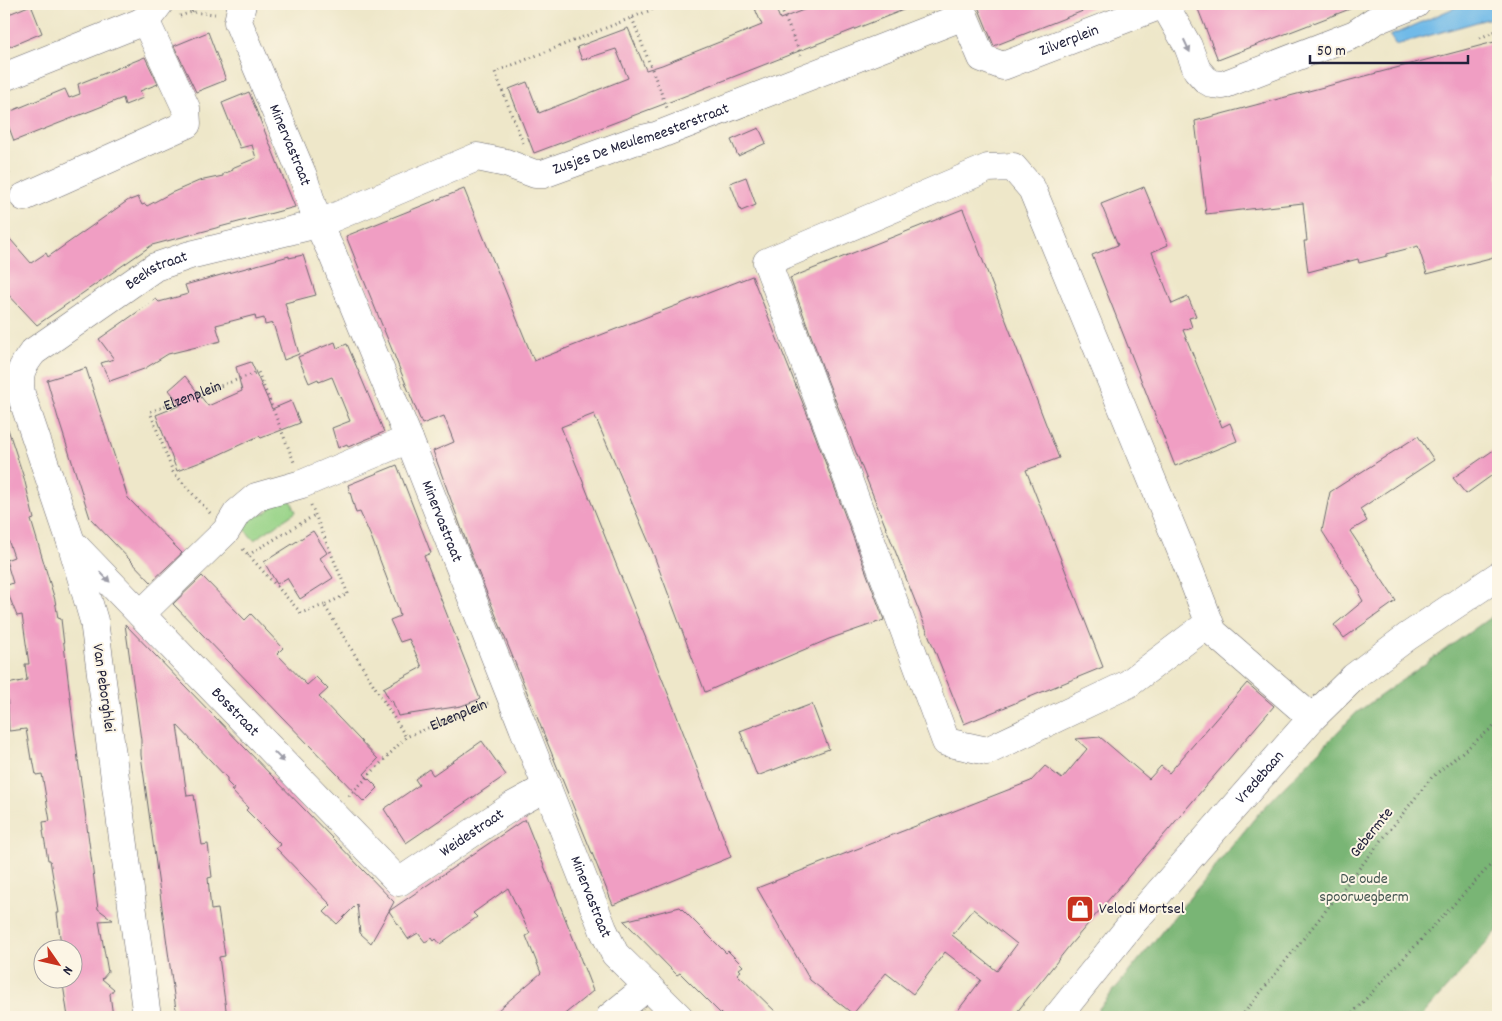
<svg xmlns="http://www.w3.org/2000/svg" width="1502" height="1021" font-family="Dekko,sans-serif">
	<rect width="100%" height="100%" fill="#fcf5e5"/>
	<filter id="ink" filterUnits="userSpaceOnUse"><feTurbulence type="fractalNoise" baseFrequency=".02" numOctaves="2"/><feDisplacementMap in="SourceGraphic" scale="10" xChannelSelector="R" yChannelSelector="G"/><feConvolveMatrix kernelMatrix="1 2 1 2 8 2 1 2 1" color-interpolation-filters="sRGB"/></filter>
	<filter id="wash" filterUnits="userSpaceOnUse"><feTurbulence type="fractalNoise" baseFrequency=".0096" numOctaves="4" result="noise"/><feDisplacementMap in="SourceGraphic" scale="20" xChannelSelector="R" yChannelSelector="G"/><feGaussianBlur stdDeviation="1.12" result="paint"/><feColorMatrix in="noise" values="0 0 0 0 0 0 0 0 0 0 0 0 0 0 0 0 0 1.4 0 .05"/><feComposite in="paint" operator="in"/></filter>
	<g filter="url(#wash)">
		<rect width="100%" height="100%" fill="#eee7c9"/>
		<polygon fill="#97d387" stroke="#5c7a61" points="287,492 296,512 254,540 237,521 255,504 259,516 267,512"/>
		<polygon fill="#79b574" stroke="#4e6c58" points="1498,612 1498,930 1421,1017 1092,1017 1259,813 1356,713"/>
		<polygon fill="#6fbae8" stroke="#486e92" points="1463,4 1498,4 1498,16 1396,45 1390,36"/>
		<g id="blocks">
			<g fill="#f09ec3" fill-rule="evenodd">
				<polygon points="753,4 774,4 780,19 819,4 916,5 672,101 534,153 509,89 527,82 539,113 628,78 616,49 582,60 577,47 628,28 646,70 662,65 762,25"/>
				<polygon points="977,4 1098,4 1098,5 994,46"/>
				<polygon points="1196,4 1360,4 1360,5 1218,60"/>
				<polygon points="31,5 42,33 4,49 4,16"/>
				<polygon points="208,32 226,80 196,92 174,46"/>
				<polygon points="1498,41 1498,256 1427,274 1418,246 1387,254 1387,256 1359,263 1358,259 1308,272 1304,241 1307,241 1303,203 1206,214 1195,121"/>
				<polygon points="145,57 158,84 140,91 143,98 125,105 123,98 14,141 4,114 65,89 69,98 80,94 78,84"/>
				<polygon points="249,92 295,207 152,245 37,325 4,290 4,232 31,263 46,253 48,257 130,199 130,200 138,197 142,205 145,204 147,206 171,193 199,181 223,176 223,174 233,170 232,168 256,158 252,145 240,148 222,103"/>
				<polygon points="759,128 766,143 738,156 731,140"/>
				<polygon points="746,177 756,205 741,211 730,183"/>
				<polygon points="1144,187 1168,245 1152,252 1172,304 1188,297 1196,316 1189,318 1192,327 1183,330 1222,427 1230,423 1237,441 1175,466 1092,255 1118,245 1101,204"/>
				<polygon points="464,189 534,361 752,276 808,416 884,620 829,639 705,692 650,545 594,414 561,427 675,711 731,857 613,905 469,549 433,451 454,442 444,416 422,424 346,236"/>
				<polygon points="963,209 1059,458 1026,470 1103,667 964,724 828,382 790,278"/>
				<polygon points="303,255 316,295 285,303 299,354 284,360 273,323 265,325 264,318 256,320 255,315 216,325 221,341 168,354 144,369 110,381 101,363 114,359 99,339 156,299 159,302 188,294 185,285 289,256 289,258"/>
				<polygon points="335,342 337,348 347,344 384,432 348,447 347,444 338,448 332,428 350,421 332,377 319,382 318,379 309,383 298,357"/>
				<polygon points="251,362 272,409 291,401 300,423 261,438 259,436 214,457 177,471 156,415 181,405 169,390 185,376 208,406 242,391 236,367"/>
				<polygon points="86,368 128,498 182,553 151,582 90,518 58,418 47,380"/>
				<polygon points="4,429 8,429 24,478 34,519 31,520 55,600 58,618 61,619 73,722 98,909 113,920 99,921 108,972 102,979 114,989 110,994 113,1017 68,1017 62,978 72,978 72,948 62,948 60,937 57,913 59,913 50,860 48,860 43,831 44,831 43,822 50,821 42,774 36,775 33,759 31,759 26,729 9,731 7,684 27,680 25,664 29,664 22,615 17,616 5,586 13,583 6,560 14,557 4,528"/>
				<polygon points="1418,436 1434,460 1360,509 1367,521 1350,531 1396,601 1344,638 1334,625 1363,601 1359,594 1361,592 1322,531 1330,492"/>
				<polygon points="1498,447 1498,471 1466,494 1453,478"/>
				<polygon points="397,465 431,553 424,556 480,699 461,706 398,716 392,700 390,701 383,688 422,667 409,639 400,642 390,620 400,616 398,608 372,539 360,512 356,513 348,485"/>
				<polygon points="313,531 327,553 320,558 333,578 300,599 287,578 277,584 264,562"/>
				<polygon points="202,576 245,620 251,614 283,648 277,654 307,685 316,677 328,689 319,697 378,759 364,774 378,788 364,802 173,604"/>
				<polygon points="125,624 394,902 371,943 360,933 357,904 337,924 324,912 331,905 276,848 281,845 246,810 248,808 231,790 235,790 227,782 227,778 177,725 187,796 194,795 202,845 208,844 212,877 208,878 211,910 218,909 225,956 219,957 227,1017 177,1017 141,755 141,740"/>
				<path d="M1247 683 1274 706 1070 945 1013 1017H953L981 980 945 952 913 994 886 973 853 1014 810 980 757 888 1031 781 1045 766 1062 779 1087 749 1076 739 1100 737 1149 779 1161 766 1169 773ZM973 909 1017 944 997 971 952 935Z"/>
				<polygon points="812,704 829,749 757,776 740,731"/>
				<polygon points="482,741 506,775 406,843 384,809 419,785 415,779 429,769 433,775"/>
				<polygon points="525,819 580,955 579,955 593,991 561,1017 490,1017 541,973 526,936 530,934 508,888 473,913 477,917 440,944 436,939 434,941 432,938 425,942 418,933 408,939 389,911"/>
				<polygon points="680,907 726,953 728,951 743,966 739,969 741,971 737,974 781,1017 724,1017 680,973 677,975 624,921"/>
			</g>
		</g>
	</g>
	<g filter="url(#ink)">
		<use href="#blocks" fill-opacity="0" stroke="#69676d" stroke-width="1"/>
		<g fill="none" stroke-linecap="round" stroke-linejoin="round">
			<g stroke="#69676d" stroke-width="29">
				<g id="minor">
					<path id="s3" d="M242 4 238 22 303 176 318 224 332 253 409 439 603 929 615 954 679 1017"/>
					<path id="s4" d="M959 4 982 58 1003 66 1164 4"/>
					<polyline points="1164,4 1188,46 1197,70 1206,80 1213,84 1223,85 1355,34 1374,21 1416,4"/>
					<polyline points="4,77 139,23 149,17 159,4"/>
					<polyline points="24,197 187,124 186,108 145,20"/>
					<path id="s5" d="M74 545 399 882 514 805 547 787"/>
					<polyline points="141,614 226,531 237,513 256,497 302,484 409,439"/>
					<polyline points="1209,623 1128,684 987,751 946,742 767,262 988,168 1013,167 1032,189 1190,572 1213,632 1312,718"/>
					<path id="s6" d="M147 1017 94 621 71 542 21 394C18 373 21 368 33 352L155 267 190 255 318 224 477 157 506 163 535 174H543L634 141 656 136 964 16"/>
					<polyline points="610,1017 648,986"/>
				</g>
			</g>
			<g stroke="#69676d" stroke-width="29">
				<g id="major">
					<path id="s7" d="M1057 1017 1134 921 1312 718 1354 677 1407 637 1498 576"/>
				</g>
			</g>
			<g stroke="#69676d" stroke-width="3" stroke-dasharray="1 4" stroke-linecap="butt">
				<polyline points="779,4 801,55"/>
				<polyline points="192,12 194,4"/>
				<polyline points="180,16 192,12 215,14"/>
				<polyline points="632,18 667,108"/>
				<polyline points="1480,38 1498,30"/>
				<polyline points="523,143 495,72 666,4"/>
				<polyline points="4,176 9,174 11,177"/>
				<polyline points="311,505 348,594 324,605 406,737"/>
				<path id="s1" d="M210 513 173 472 150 412 258 372 294 462"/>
				<polyline points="243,549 301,613 324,605"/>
				<polyline points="248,555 315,515"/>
				<path id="s2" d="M349 796 406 737 488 703"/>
				<polyline points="1241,1017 1432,777 1498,723"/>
				<polyline points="1349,1017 1498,857"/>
			</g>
			<use href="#minor" stroke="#fff" stroke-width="28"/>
			<use href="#major" stroke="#fff" stroke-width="28"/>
		</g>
		<defs><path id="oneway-solid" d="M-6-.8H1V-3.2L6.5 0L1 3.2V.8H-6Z" transform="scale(1.25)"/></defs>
		<g fill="#9c9ca7">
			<use href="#oneway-solid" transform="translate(1187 46) rotate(65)"/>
			<use href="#oneway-solid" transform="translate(105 577) rotate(46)"/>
			<use href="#oneway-solid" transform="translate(279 757) rotate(46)"/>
		</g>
	</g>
	<defs>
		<g id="shop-square" transform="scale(1.4375)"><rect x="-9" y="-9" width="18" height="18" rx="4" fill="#c8321e" stroke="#fcf5e5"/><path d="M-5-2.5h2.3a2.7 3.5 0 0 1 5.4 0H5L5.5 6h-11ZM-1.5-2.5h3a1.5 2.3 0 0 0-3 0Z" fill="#fff"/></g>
	</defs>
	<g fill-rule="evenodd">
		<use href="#shop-square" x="1080" y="909"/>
	</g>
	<g text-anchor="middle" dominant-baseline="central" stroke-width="4" stroke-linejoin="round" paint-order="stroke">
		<g font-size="16" fill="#22223b" stroke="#fcf5e5">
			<text stroke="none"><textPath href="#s4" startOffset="152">Zilverplein</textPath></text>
			<text stroke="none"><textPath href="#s6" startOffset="1346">Zusjes De Meulemeesterstraat</textPath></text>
			<text stroke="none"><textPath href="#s3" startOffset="152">Minervastraat</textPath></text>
			<text stroke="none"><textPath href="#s6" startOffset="832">Beekstraat</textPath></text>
			<text stroke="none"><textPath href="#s1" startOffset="165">Elzenplein</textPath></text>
			<text stroke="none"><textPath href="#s3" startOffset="558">Minervastraat</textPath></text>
			<text transform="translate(103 688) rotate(82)">Van Peborghlei</text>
			<text stroke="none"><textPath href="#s5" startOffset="232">Bosstraat</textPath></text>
			<text stroke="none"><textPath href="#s2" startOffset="139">Elzenplein</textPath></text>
			<text stroke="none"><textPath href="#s7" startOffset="314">Vredebaan</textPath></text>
			<text stroke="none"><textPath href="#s5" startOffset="556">Weidestraat</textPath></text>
			<text transform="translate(1372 833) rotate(-51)">Gebermte</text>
			<text stroke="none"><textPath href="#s3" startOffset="962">Minervastraat</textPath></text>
		</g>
		<g font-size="16" fill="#455752" stroke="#fcf5e5">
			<text x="1364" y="879">De oude<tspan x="1364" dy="18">spoorwegberm</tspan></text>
		</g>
		<g font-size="16" fill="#22223b" stroke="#fcf5e5" text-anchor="start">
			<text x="1099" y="909">Velodi Mortsel</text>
		</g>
	</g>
	<rect width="1502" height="1021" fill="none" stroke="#fcf5e5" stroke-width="20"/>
	<g transform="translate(58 964) rotate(124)"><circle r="24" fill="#fcf5e5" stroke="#a5a1a1"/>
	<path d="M0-4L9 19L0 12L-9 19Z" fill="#c8321e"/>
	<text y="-8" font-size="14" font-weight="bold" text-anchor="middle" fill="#22223b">N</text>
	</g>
	<path d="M1310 55v8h158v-8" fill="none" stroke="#22223b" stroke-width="2.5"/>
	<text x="1317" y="55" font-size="15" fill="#22223b" stroke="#fcf5e5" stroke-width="4" paint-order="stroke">50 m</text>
</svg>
